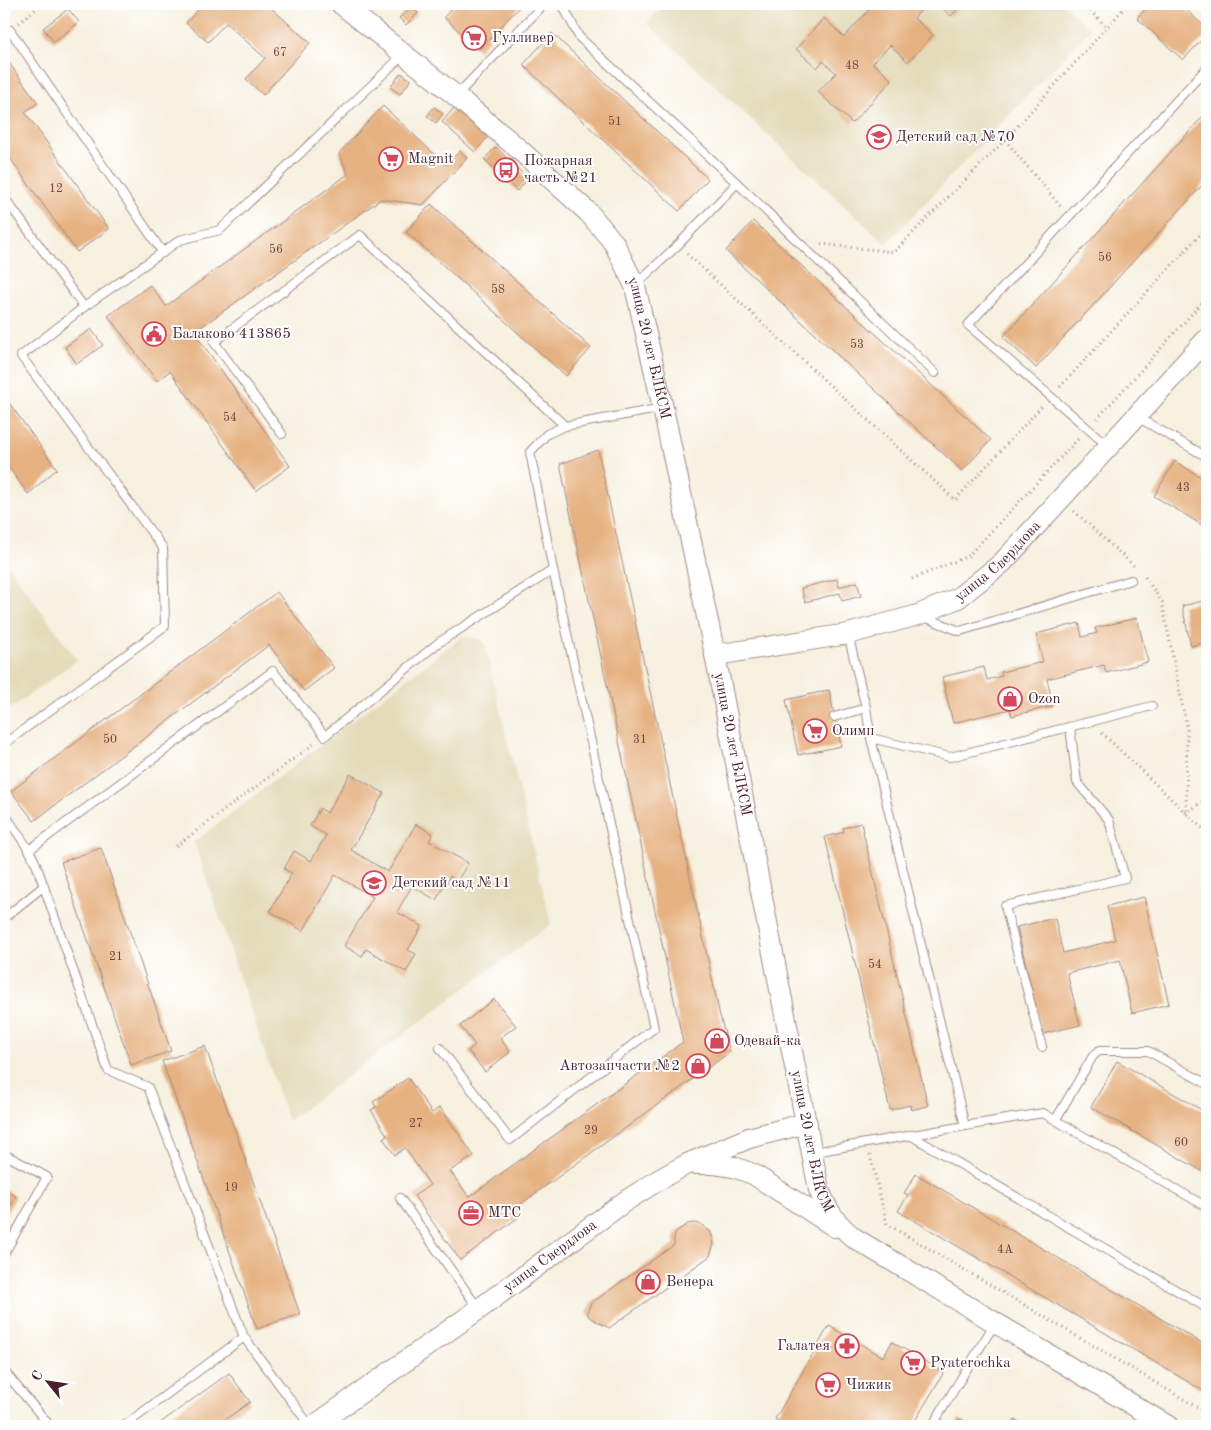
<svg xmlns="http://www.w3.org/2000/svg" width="1211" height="1430" font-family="'Old Standard TT',serif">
	<rect width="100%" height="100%" fill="#fff"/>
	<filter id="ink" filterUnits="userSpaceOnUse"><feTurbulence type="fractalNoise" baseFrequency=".02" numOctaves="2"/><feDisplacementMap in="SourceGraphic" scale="10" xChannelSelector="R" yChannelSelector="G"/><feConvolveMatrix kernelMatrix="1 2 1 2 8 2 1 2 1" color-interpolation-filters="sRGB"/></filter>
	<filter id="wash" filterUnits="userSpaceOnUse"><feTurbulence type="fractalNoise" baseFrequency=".0096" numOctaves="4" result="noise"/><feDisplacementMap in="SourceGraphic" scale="20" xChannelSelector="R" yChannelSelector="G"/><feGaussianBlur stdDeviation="1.12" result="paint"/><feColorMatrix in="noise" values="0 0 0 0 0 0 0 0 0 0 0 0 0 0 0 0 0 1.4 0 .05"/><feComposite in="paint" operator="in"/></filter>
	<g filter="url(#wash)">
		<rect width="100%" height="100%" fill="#f6f0df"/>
		<g fill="#e4dbba">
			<polygon points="665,4 1063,4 1091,29 886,244 647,23"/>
			<polygon points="4,560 77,660 4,713"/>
			<polygon points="464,635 484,641 551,924 288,1121 194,842"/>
		</g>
		<g id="blocks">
			<g fill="#e6b282">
				<polygon points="203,4 267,4 310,43 263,95 246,79 265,58 226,23 208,42 186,23"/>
				<polygon points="456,4 522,4 479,50 444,17"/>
				<polygon points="862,4 927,4 914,18 933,35 908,62 890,45 873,63 892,80 852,123 818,92 836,73 823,61 817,68 796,49 824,18 844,37 869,10"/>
				<polygon points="937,4 962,4 951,16"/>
				<polygon points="1150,4 1180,4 1207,29 1207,34 1183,60 1137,18"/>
				<polygon points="411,7 418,13 406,25 399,18"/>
				<polygon points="68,9 79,22 54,42 43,28"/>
				<polygon points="552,33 708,179 679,211 523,65"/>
				<polygon points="4,56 38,103 25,112 109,229 77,252 4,150"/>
				<polygon points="401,73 411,80 400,94 390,87"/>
				<polygon points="383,106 446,165 460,151 467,158 423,205 381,199 194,332 290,466 256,491 170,371 157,381 108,316 150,285 166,306 348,174 339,153"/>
				<polygon points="434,107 443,114 436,123 427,116"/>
				<polygon points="454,108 488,137 475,152 442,122"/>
				<polygon points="1207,112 1207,180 1036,368 1003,337"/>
				<polygon points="496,147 528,179 517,191 484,159"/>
				<polygon points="431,204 591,348 566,376 406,232"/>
				<polygon points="753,221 991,440 962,471 726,251"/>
				<polygon points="91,329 103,345 77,364 65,347"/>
				<polygon points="4,396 57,469 28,494 4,461"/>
				<polygon points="598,450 720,1016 730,1052 514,1209 519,1217 460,1260 414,1196 430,1185 405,1148 395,1155 383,1138 387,1135 371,1110 376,1107 373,1102 408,1078 432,1113 440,1107 474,1156 450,1171 469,1197 683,1042 560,464"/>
				<polygon points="1175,461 1207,481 1207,528 1154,496"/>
				<polygon points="837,579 839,587 857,582 861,596 842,601 840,593 805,602 801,588"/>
				<polygon points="277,592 334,668 304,691 269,645 34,821 11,791"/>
				<polygon points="1207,600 1207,642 1191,646 1182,606"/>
				<polygon points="1137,618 1148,662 1106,673 1104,665 1047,679 1053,706 1012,716 1010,709 953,723 942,677 984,667 987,680 1002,676 1001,672 1043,662 1036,634 1079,623 1082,637 1097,633 1095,628"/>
				<polygon points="829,690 841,746 798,755 786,700"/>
				<polygon points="350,774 384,793 351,850 388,872 416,824 433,834 429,841 468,863 457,881 450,876 436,900 412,886 397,912 422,926 408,950 416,954 406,972 366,949 362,956 344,946 373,897 335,875 303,931 270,911 292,873 284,869 294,851 311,861 326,835 310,826 320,808 327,813"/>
				<polygon points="861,823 928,1106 911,1110 910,1105 890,1110 825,837 844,832 843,828"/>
				<polygon points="101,848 171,1051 131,1065 61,862"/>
				<polygon points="1144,897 1169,1004 1132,1013 1120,960 1067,973 1080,1025 1042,1034 1017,927 1055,918 1063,953 1115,940 1107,906"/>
				<polygon points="494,999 516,1026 500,1038 510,1052 485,1072 468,1051 475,1045 460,1026"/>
				<polygon points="205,1046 300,1314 257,1329 162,1061"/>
				<polygon points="1117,1061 1207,1113 1207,1174 1091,1107"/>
				<polygon points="916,1174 1207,1346 1207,1393 898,1211 908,1195 904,1193"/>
				<polygon points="4,1189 16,1196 6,1214 4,1213"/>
				<polygon points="694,1223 700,1224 711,1232 714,1244 710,1256 609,1328 589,1317 587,1312 591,1303 674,1245 674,1237 677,1231 688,1224"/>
				<polygon points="829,1326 883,1357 892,1342 944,1372 912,1426 850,1426 846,1423 844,1426 788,1426 775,1419"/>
				<polygon points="229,1373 250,1402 216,1426 156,1426"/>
				<polygon points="959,1419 972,1426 954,1426"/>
				<polygon points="1015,1420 1024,1425 1025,1423 1031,1426 1011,1426"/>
			</g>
		</g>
	</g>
	<g filter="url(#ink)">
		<use href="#blocks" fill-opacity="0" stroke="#a08885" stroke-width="1"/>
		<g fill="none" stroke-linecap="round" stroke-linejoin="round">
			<g stroke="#a08885" stroke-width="10">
				<g id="service">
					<polyline points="562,4 579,37 737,183 935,373"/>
					<polyline points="10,30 163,253"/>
					<polyline points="456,96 544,4"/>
					<polyline points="4,197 84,307"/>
					<polyline points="636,284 678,245 737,183"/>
					<polyline points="1137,417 1207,457"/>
					<polyline points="282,434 214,342 360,235 565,426 663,408"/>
					<polyline points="1108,446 968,325 1207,68"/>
					<polyline points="553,570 530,452 547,434 565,426"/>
					<polyline points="924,617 960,631 1131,580"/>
					<polyline points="834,717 866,708"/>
					<polyline points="871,738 950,757 1152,706"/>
					<polyline points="4,744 165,626 163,548 21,356 84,307 180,240 220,230 403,55"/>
					<polyline points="4,813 29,850 36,864 108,1070 148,1087 244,1337 310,1426"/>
					<polyline points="29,850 273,671 325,736 438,643 553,570 654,1028 510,1140 440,1048"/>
					<polyline points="4,918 44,886"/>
					<polyline points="1042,1047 1005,906 1125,878 1109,820 1077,782 1070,727"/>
					<polyline points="1056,1119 1093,1056 1099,1051 1148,1051 1207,1084"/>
					<polyline points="965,1126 1043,1113 1207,1207"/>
					<polyline points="910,1135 1207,1308"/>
					<polyline points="814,1152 965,1126 871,738 866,708 848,634"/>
					<polyline points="4,1154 47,1177 4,1254"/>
					<polyline points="400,1198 478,1308"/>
					<polyline points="4,1371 50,1426"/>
					<polyline points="124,1426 244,1337"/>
					<polyline points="932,1426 995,1323"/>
				</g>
			</g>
			<g stroke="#a08885" stroke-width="22">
				<g id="tertiary">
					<path id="s1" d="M341 4 456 96 521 151 589 213 614 243 635 286 663 408 715 655 819 1190C828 1212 836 1223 854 1238L1168 1426"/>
					<path id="s2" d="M715 655 848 634 918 615 958 598 1002 563 1207 339"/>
					<polyline points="694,1164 714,1164 734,1167 753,1174 835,1227"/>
					<path id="s3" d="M314 1426 479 1309 624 1202 660 1179 687 1164 749 1138 807 1123"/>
				</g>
			</g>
			<g stroke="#a08885" stroke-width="3" stroke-dasharray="1 4" stroke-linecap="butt">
				<polyline points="1083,4 1107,27"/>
				<polyline points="19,23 42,4"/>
				<polyline points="1005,140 1061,207"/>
				<polyline points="821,244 894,252 1005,140 1128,4"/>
				<polyline points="687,254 955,500 1042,406"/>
				<polyline points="1060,387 1207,227"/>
				<polyline points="1097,419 1207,297"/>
				<polyline points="1074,511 1134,566"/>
				<polyline points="1145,577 1162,602 1187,728 1186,813 1207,832"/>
				<polyline points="912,579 968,556 1079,438"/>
				<polyline points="1102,733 1186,813 1207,798"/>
				<polyline points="176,846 315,743"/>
				<polyline points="870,1155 887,1224 1207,1413"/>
			</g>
			<use href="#service" stroke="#fff" stroke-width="8"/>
			<use href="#tertiary" stroke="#fff" stroke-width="20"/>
		</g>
	</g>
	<defs>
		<g id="supermarket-ring" transform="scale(1.25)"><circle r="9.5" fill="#fff" stroke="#d1495b" stroke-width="1.5"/><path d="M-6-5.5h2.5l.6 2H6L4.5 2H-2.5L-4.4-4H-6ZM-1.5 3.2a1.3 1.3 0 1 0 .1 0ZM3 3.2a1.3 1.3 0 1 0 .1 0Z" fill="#d1495b"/></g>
		<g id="school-ring" transform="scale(1.25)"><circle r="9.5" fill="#fff" stroke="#d1495b" stroke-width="1.5"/><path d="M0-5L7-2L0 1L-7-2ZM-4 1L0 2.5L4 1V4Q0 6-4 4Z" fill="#d1495b"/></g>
		<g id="bus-ring" transform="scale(1.25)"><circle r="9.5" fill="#fff" stroke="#d1495b" stroke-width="1.5"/><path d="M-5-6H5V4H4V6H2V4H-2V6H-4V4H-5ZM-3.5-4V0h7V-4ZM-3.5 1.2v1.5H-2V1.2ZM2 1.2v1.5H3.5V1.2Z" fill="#d1495b"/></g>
		<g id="civic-ring" transform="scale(1.25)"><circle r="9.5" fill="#fff" stroke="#d1495b" stroke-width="1.5"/><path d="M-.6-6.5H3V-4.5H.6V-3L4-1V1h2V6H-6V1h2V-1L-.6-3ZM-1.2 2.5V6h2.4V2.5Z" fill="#d1495b"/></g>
		<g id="shop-ring" transform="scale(1.25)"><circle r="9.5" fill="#fff" stroke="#d1495b" stroke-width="1.5"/><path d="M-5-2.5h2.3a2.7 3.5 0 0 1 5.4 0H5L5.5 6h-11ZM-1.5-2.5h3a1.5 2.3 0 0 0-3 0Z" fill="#d1495b"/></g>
		<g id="office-ring" transform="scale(1.25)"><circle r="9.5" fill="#fff" stroke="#d1495b" stroke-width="1.5"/><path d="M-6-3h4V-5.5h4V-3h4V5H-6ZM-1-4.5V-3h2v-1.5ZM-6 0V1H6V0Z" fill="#d1495b"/></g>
		<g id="pharmacy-ring" transform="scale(1.25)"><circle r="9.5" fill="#fff" stroke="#d1495b" stroke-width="1.5"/><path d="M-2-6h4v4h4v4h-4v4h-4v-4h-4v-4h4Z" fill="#d1495b"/></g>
	</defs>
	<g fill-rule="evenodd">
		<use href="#supermarket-ring" x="474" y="38"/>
		<use href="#school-ring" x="879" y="137"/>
		<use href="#supermarket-ring" x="391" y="159"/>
		<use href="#bus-ring" x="506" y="170"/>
		<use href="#civic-ring" x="154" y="334"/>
		<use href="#shop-ring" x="1010" y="699"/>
		<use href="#supermarket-ring" x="815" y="731"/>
		<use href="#school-ring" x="374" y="883"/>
		<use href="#shop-ring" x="717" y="1041"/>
		<use href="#shop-ring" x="698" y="1066"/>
		<use href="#office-ring" x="471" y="1213"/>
		<use href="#shop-ring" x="648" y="1282"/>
		<use href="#pharmacy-ring" x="847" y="1346"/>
		<use href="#supermarket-ring" x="913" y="1363"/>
		<use href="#supermarket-ring" x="828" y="1385"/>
	</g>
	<g text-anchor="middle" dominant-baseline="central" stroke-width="4" stroke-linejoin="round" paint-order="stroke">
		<g font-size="12" fill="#714441">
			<text x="280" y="53">67</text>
			<text x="852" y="66">48</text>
			<text x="615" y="122">51</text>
			<text x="56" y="189">12</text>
			<text x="276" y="250">56</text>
			<text x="1105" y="258">56</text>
			<text x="498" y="290">58</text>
			<text x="857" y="345">53</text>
			<text x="230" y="418">54</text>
			<text x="1183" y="488">43</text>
			<text x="110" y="740">50</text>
			<text x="640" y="740">31</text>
			<text x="116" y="957">21</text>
			<text x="875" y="965">54</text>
			<text x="416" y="1124">27</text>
			<text x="591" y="1131">29</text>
			<text x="1181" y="1143">60</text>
			<text x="231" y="1188">19</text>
			<text x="1005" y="1250">4А</text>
		</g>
		<g font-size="15" fill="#4a1f2b" stroke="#fff" text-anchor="start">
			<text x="492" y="38">Гулливер</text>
			<text x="896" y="137">Детский сад №70</text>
			<text x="408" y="159">Magnit</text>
			<text x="524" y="161">Пожарная<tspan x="524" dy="17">часть №21</tspan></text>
			<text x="172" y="334">Балаково 413865</text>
			<text x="1028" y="699">Ozon</text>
			<text x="832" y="731">Олимп</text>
			<text x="392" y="883">Детский сад №11</text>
			<text x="734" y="1041">Одевай-ка</text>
			<text x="680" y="1066" text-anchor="end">Автозапчасти №2</text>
			<text x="488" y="1213">МТС</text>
			<text x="666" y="1282">Венера</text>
			<text x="830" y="1346" text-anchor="end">Галатея</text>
			<text x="930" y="1363">Pyaterochka</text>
			<text x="846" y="1385">Чижик</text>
		</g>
		<g font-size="15" fill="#4a1f2b" stroke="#fff">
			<text stroke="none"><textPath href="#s1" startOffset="475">улица 20 лет ВЛКСМ</textPath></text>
			<text stroke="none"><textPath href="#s2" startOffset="305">улица Свердлова</textPath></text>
			<text stroke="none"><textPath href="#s1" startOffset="880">улица 20 лет ВЛКСМ</textPath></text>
			<text stroke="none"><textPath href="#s1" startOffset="1285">улица 20 лет ВЛКСМ</textPath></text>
			<text stroke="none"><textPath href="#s3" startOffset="291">улица Свердлова</textPath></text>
		</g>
	</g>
	<rect width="1211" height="1430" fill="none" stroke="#fff" stroke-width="20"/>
	<g transform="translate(48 1382) rotate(300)" stroke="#ffffff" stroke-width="4" paint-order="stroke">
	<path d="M0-4L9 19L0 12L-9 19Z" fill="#4a1f2b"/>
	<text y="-8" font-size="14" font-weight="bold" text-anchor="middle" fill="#4a1f2b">С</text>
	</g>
</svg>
